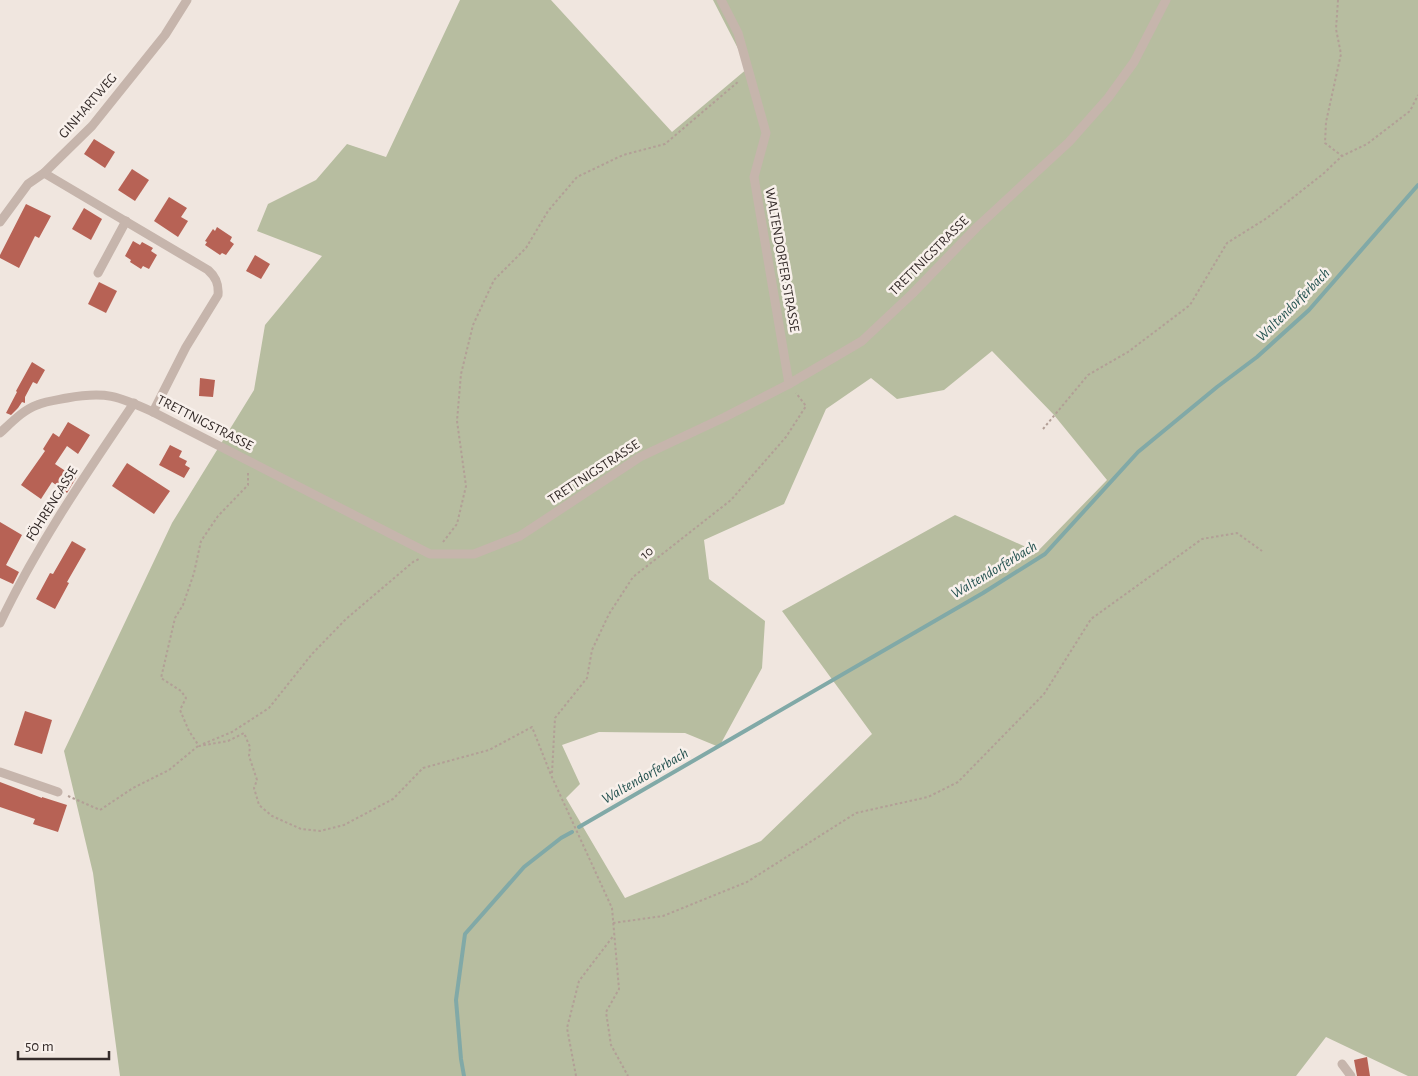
<svg xmlns="http://www.w3.org/2000/svg" width="1418" height="1076" font-family="'Alegreya Sans',sans-serif">
	<rect width="100%" height="100%" fill="#f0e6df"/>
	<path fill="#b7bda0" fill-rule="evenodd" d="M460 0H551L672 132 748 68 713 0H1418V1076H1408L1326 1037 1296 1076H120L93 873 64 751 172 523 254 390 265 325 322 256 257 231 268 204 316 180 347 144 386 157ZM992 351 1054 415 1107 480 1037 552 955 515 782 611 872 734 761 841 625 898 566 798 580 784 562 745 599 732 685 733 719 747 762 668 765 621 709 579 704 540 784 504 826 409 871 378 897 399 944 390Z"/>
	<g fill="none" stroke-linecap="round" stroke-linejoin="round">
		<g stroke="#81a9a7" stroke-width="4">
			<polyline points="579,827 983,593 1045,554 1138,452 1217,387 1257,357 1309,310 1418,185"/>
			<polyline points="464,1076 461,1059 456,1000 465,934 524,867 561,838 572,832"/>
		</g>
	</g>
	<g fill="#b76255">
		<polygon points="94,139 115,152 105,168 84,154"/>
		<polygon points="132,169 149,180 135,201 118,190"/>
		<polygon points="169,197 187,208 181,217 188,221 178,237 154,221"/>
		<polygon points="26,204 51,216 39,238 35,236 19,268 0,258 0,255"/>
		<polygon points="84,208 102,219 91,240 72,229"/>
		<polygon points="217,227 232,237 230,241 234,244 226,255 222,253 220,255 205,245 207,242 205,241 213,229 215,231"/>
		<polygon points="133,241 140,245 142,242 153,248 151,251 157,255 149,269 143,266 141,269 130,262 131,260 125,256"/>
		<polygon points="255,255 270,264 261,279 246,271"/>
		<polygon points="99,282 117,291 106,313 88,304"/>
		<polygon points="32,362 45,370 37,384 33,382 25,397 25,403 22,402 18,408 11,415 6,413 17,392 16,391"/>
		<polygon points="200,378 215,380 213,397 199,396"/>
		<polygon points="68,422 90,435 78,454 67,446 55,464 76,478 67,493 52,482 41,499 21,485 45,451 43,449 53,433 59,437"/>
		<polygon points="170,445 182,451 179,457 187,461 185,465 190,468 184,478 159,465"/>
		<polygon points="127,463 170,491 154,514 112,486"/>
		<polygon points="0,522 22,535 6,565 19,572 13,584 0,578"/>
		<polygon points="72,541 86,549 67,582 69,583 55,609 36,599 50,573 53,574"/>
		<polygon points="25,711 52,720 42,754 14,745"/>
		<polygon points="0,782 42,798 42,797 67,805 58,832 33,824 35,819 0,807"/>
		<polygon points="1367,1057 1370,1076 1357,1076 1354,1060"/>
	</g>
	<g fill="none" stroke-linecap="round" stroke-linejoin="round">
		<g stroke="#b29f96" stroke-width="2" stroke-dasharray="2.5 2.5" stroke-linecap="butt">
			<polyline points="1338,0 1336,29 1341,54 1326,122 1325,143 1342,156"/>
			<polyline points="1043,429 1088,375 1128,352 1190,305 1227,243 1267,218 1323,174 1342,156 1367,144 1410,111 1418,95"/>
			<polyline points="248,473 248,485 218,516 201,541 194,573 183,605 175,618 161,678 181,691 186,698 180,710 189,731 199,746 228,741 244,733 250,747 249,756 257,780 254,788 259,805 272,816 301,829 320,831 344,825 393,799 423,768 489,750 532,727 551,775 612,908 619,989 606,1012 611,1045 628,1076"/>
			<polyline points="443,542 457,524 466,486 457,421 461,374 473,325 494,280 526,248 548,211 577,177 623,155 665,144 739,81"/>
			<polyline points="203,744 232,732 269,708 312,654 346,619 413,562 419,559"/>
			<polyline points="552,773 555,718 587,678 592,650 609,614 633,577 731,500 786,437 806,406 796,393"/>
			<polyline points="68,796 100,810 133,788 169,770 198,746"/>
			<polyline points="613,923 663,916 747,882 856,813 928,797 958,782 1044,694 1091,619 1202,539 1237,533 1262,551"/>
			<polyline points="576,1076 567,1028 579,981 614,935"/>
		</g>
		<g stroke="#c6b5ac" stroke-width="9">
			<polyline points="721,0 738,33 766,133 754,177 789,384"/>
			<path d="M44 173 208 270C216 277 219 284 218 295L186 347 153 412"/>
			<polyline points="0,222 28,184 44,173 92,126 165,35 187,0"/>
			<polyline points="98,273 126,221"/>
			<path d="M0 433C11 423 23 410 37 405 47 401 57 400 67 398 106 391 118 396 153 412L430 554H474L520 536 640 457 725 417 789 384 862 341 912 294 977 227 1069 142 1108 98 1134 62 1166 0"/>
			<path d="M0 623C37 545 86 474 134 403"/>
			<polyline points="0,772 58,792"/>
			<polyline points="1342,1064 1351,1076"/>
		</g>
	</g>
	<g text-anchor="middle" dominant-baseline="central" stroke-width="5" stroke-linejoin="round" paint-order="stroke">
		<g font-size="14" fill="#352c2a" stroke="#f8f0eb">
			<text transform="translate(88 106) rotate(-49)">GINHARTWEG</text>
			<text transform="translate(929 256) rotate(-45)">TRETTNIGSTRASSE</text>
			<text transform="translate(782 260) rotate(80)">WALTENDORFER STRASSE</text>
			<text transform="translate(205 423) rotate(27)">TRETTNIGSTRASSE</text>
			<text transform="translate(594 472) rotate(-33)">TRETTNIGSTRASSE</text>
			<text transform="translate(52 504) rotate(-58)">FÖHRENGASSE</text>
			<text transform="translate(647 553) rotate(-39)">10</text>
		</g>
		<g font-size="15" font-style="italic" fill="#245250" stroke="#f8f0eb">
			<text transform="translate(1293 305) rotate(-45)">Waltendorferbach</text>
			<text transform="translate(994 570) rotate(-31)">Waltendorferbach</text>
			<text transform="translate(645 776) rotate(-30)">Waltendorferbach</text>
		</g>
	</g>
	<path d="M18 1051v8h91v-8" fill="none" stroke="#352c2a" stroke-width="2.5"/>
	<text x="25" y="1051" font-size="15" fill="#352c2a" stroke="#f8f0eb" stroke-width="4" paint-order="stroke">50 m</text>
</svg>
